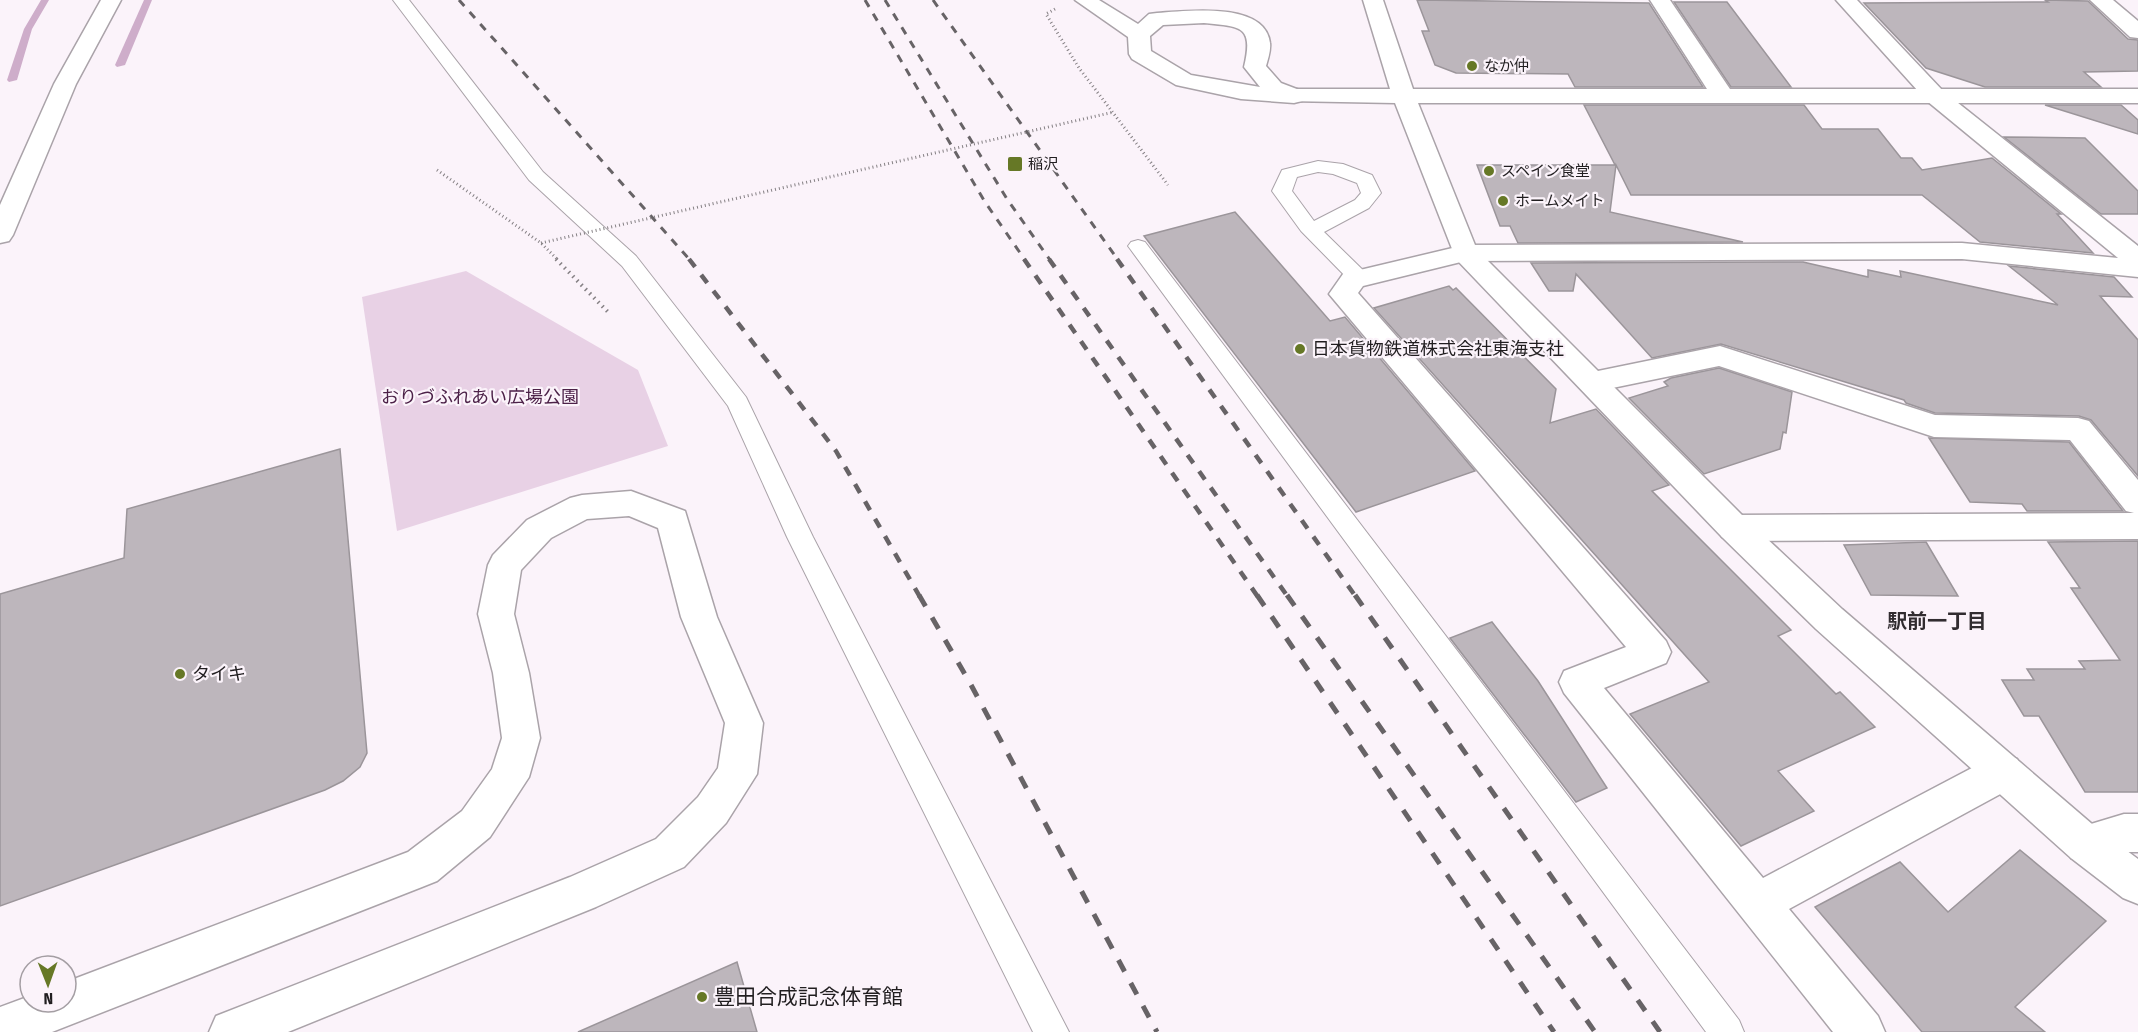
<svg xmlns="http://www.w3.org/2000/svg" width="2138" height="1032" font-family="'Fira Sans Condensed','Noto Sans JP',sans-serif">
	<rect width="100%" height="100%" fill="#fbf3fa"/>
	<polygon fill="#e8d1e5" points="466,271 638,370 668,446 397,531 362,297"/>
	<g fill="none" stroke-linecap="round" stroke-linejoin="round">
		<g fill="#ceadca" fill-rule="evenodd">
			<polygon points="41,0 49,0 32,29 17,80 9,82 7,80 24,29"/>
			<polygon points="144,0 152,0 125,65 117,67 115,65"/>
		</g>
	</g>
	<g fill="#bdb6bc" stroke="#9b959a" stroke-width="1.5">
		<polygon points="1417,0 1649,3 1703,87 1575,87 1568,74 1456,73 1435,65 1422,31 1429,31"/>
		<polygon points="2045,0 2088,1 2128,39 2138,40 2138,71 2084,72 2101,87 1985,87 1926,68 1864,3 2048,2"/>
		<polygon points="1674,2 1727,2 1791,87 1731,87"/>
		<polygon points="1584,105 1804,105 1822,129 1878,129 1901,158 1912,158 1922,170 1992,158 2061,214 2057,214 2093,253 1980,242 1922,195 1631,195 1616,165 1610,212 1743,242 1518,243 1510,226 1500,226 1477,165 1615,165"/>
		<polygon points="2045,105 2121,105 2138,120 2138,134"/>
		<polygon points="2004,137 2085,138 2138,191 2138,214 2101,214"/>
		<polygon points="1235,212 1330,321 1345,317 1475,471 1356,512 1144,236"/>
		<polygon points="1803,262 1868,277 1868,270 1901,277 1900,271 2058,305 2009,266 2114,277 2132,297 2100,296 2138,340 2138,476 2091,420 2079,416 1935,413 1906,403 1904,400 1721,344 1652,358 1576,274 1573,291 1549,291 1531,263"/>
		<polygon points="1449,286 1453,290 1456,288 1556,389 1550,423 1596,409 1669,485 1652,491 1791,630 1778,636 1836,694 1840,692 1875,727 1778,771 1814,811 1741,846 1630,714 1709,682 1374,308"/>
		<polygon points="1719,368 1792,392 1786,433 1783,432 1780,449 1704,474 1629,398 1668,386 1664,382 1671,378"/>
		<polygon points="1929,438 2069,442 2123,511 2027,511 2022,504 1970,502"/>
		<polygon points="340,449 367,753 360,767 343,781 325,790 0,906 0,594 124,558 127,509"/>
		<polygon points="2138,541 2138,792 2085,792 2039,716 2024,716 2002,680 2034,680 2027,669 2085,669 2079,661 2120,660 2071,588 2080,588 2048,542"/>
		<polygon points="1926,542 1958,596 1871,595 1844,545"/>
		<polygon points="1492,622 1538,681 1607,788 1576,802 1450,638"/>
		<polygon points="2020,850 2106,921 2015,1007 2045,1032 1922,1032 1815,907 1900,862 1948,912"/>
		<polygon points="737,962 757,1032 578,1032"/>
	</g>
	<g fill="none" stroke-linecap="round" stroke-linejoin="round">
		<g stroke="#aaa3a9" stroke-width="2">
			<g id="lane">
				<polygon points="393,0 409,0 543,172 636,256 746,397 813,537 1069,1032 1033,1032 787,537 728,406 622,266 529,180"/>
				<path d="M1318 161 1343 164 1372 175 1381 193 1369 208 1324 232 1367 274 1371 279 1367 284H1353L1301 231 1272 191 1282 170ZM1318 172 1333 174 1357 183 1361 193 1355 200 1314 221 1292 191 1297 177Z"/>
				<polygon points="1138,240 1145,242 1739,1020 1744,1032 1706,1032 1131,250 1128,246 1131,242"/>
			</g>
		</g>
		<g stroke="#aaa3a9" stroke-width="3">
			<g id="street">
				<path d="M1075 0H1099L1138 24 1149 14 1157 13C1187 11 1265 1 1270 43 1271 50 1268 59 1266 66L1281 83 1302 91 1306 96 1302 101 1294 103 1241 99 1176 85 1132 59 1129 54 1128 37ZM1204 23C1241 27 1254 25 1244 67L1260 87 1191 75 1151 51 1150 36 1163 25Z"/>
				<polygon points="1650,0 1670,0 1734,95 1730,100 1714,100"/>
				<polygon points="1836,0 1857,0 1943,91 2138,246 2138,277 1962,259 1465,261 1363,286 1358,293 1666,641 1671,652 1666,663 1604,688 1763,878 1989,759 2003,754 2017,759 2023,772 2017,785 1789,909 1878,1016 1885,1032 1833,1032 1564,693 1559,682 1564,671 1626,647 1329,294 1343,274 1465,245 1962,243 2118,258 1927,101"/>
				<polygon points="2090,0 2113,0 2138,21 2138,38 2130,37"/>
				<polygon points="1720,346 1935,415 2078,418 2089,421 2138,480 2138,539 1734,541 1722,537 1717,528 1722,519 1734,515 2134,513 2126,511 2070,440 1934,437 1719,366 1593,392 1582,389 1578,382 1582,375 1593,372"/>
				<polygon points="2124,814 2138,814 2138,852 2124,852 2085,863 2071,858 2065,844 2071,830"/>
			</g>
		</g>
		<g stroke="#aaa3a9" stroke-width="3">
			<g id="secondary">
				<polygon points="101,0 121,0 76,84 13,235 9,241 0,243 0,205 54,84"/>
				<polygon points="1363,0 1383,0 1413,89 2138,89 2138,103 1418,103 1477,250 1746,519 1842,609 2099,830 2138,859 2138,904 2123,898 2071,858 1816,629 1722,537 1456,259 1395,103 1286,101 1282,96 1286,91 1294,89 1390,89"/>
				<polygon points="631,491 685,511 717,617 763,723 757,774 726,823 684,867 596,907 288,1032 209,1032 216,1016 570,877 656,839 698,797 718,768 725,723 681,617 658,528 629,516 587,519 551,538 521,570 514,614 529,673 540,738 529,777 490,837 437,881 422,887 52,1032 0,1032 0,1007 30,996 30,1002 66,1002 66,982 408,852 462,811 492,769 502,738 493,673 478,614 488,565 493,555 527,520 570,498 582,495"/>
			</g>
		</g>
		<g stroke="#858084" stroke-width="3" stroke-dasharray="1 3" stroke-linecap="butt">
			<polyline points="1055,9 1046,14 1079,68 1168,185"/>
			<polyline points="437,170 541,243 558,260"/>
		</g>
		<polyline stroke="#858084" stroke-width="4" stroke-dasharray="1.5 4.5" stroke-linecap="butt" points="556,259 608,312"/>
		<use href="#lane" fill="#fff" fill-rule="evenodd"/>
		<use href="#street" fill="#fff" fill-rule="evenodd"/>
		<use href="#secondary" fill="#fff" fill-rule="evenodd"/>
		<g stroke="#676366" stroke-width="3" stroke-dasharray="8 8" stroke-linecap="butt">
			<polyline points="459,0 690,260"/>
			<polyline points="865,0 985,202 1025,260"/>
			<polyline points="885,0 1007,199 1050,260"/>
			<polyline points="933,0 1118,260"/>
		</g>
		<g stroke="#676366" stroke-width="4.5" stroke-dasharray="10 10" stroke-linecap="butt">
			<polyline points="689,259 836,451 920,597"/>
			<polyline points="1024,259 1258,597"/>
			<polyline points="1049,259 1288,597"/>
			<polyline points="1117,259 1356,597"/>
		</g>
		<g stroke="#676366" stroke-width="5" stroke-dasharray="13 13" stroke-linecap="butt">
			<polyline points="919,595 970,683 1157,1032"/>
			<polyline points="1257,595 1554,1032"/>
			<polyline points="1287,595 1595,1032"/>
			<polyline points="1355,595 1660,1032"/>
		</g>
		<polyline stroke="#858084" stroke-width="3" stroke-dasharray="1 3" stroke-linecap="butt" points="541,243 1114,112"/>
	</g>
	<g fill="#667826" stroke="#fbf3fa" stroke-width="2">
		<circle cx="1472" cy="66" r="6"/>
		<rect x="1007" y="156" width="16" height="16" rx="3"/>
		<circle cx="1489" cy="171" r="6"/>
		<circle cx="1503" cy="201" r="6"/>
		<circle cx="1300" cy="349" r="6"/>
		<circle cx="180" cy="674" r="6"/>
		<circle cx="702" cy="997" r="6"/>
	</g>
	<g text-anchor="middle" dominant-baseline="central" stroke-width="4.5" stroke-linejoin="round" paint-order="stroke">
		<g font-size="15" fill="#211e20" stroke="#fbf3fa" text-anchor="start">
			<text x="1484" y="66">なか仲</text>
			<text x="1028" y="164">稲沢</text>
			<text x="1501" y="171">スペイン食堂</text>
			<text x="1515" y="201">ホームメイト</text>
		</g>
		<g font-size="18" fill="#211e20" stroke="#fbf3fa" text-anchor="start">
			<text x="1312" y="349">日本貨物鉄道株式会社東海支社</text>
			<text x="192" y="674">タイキ</text>
		</g>
		<g font-size="18" fill="#4c2148" stroke="#fbf3fa">
			<text x="480" y="397">おりづふれあい広場公園</text>
		</g>
		<g font-size="20" font-weight="bold" fill="#312c30" stroke="#fbf3fa">
			<text x="1937" y="621">駅前一丁目</text>
		</g>
		<g font-size="21" fill="#211e20" stroke="#fbf3fa" text-anchor="start">
			<text x="714" y="997">豊田合成記念体育館</text>
		</g>
	</g>
	<g transform="translate(48 984) rotate(179)"><circle r="28" fill="#fbf3fa" stroke="#a49ea3" stroke-width="1.5"/>
	<path d="M0-4.5L10 22L0 15L-10 22Z" fill="#667826"/>
	<text y="-9" font-size="16" font-weight="bold" text-anchor="middle" fill="#211e20">N</text>
	</g>
</svg>
